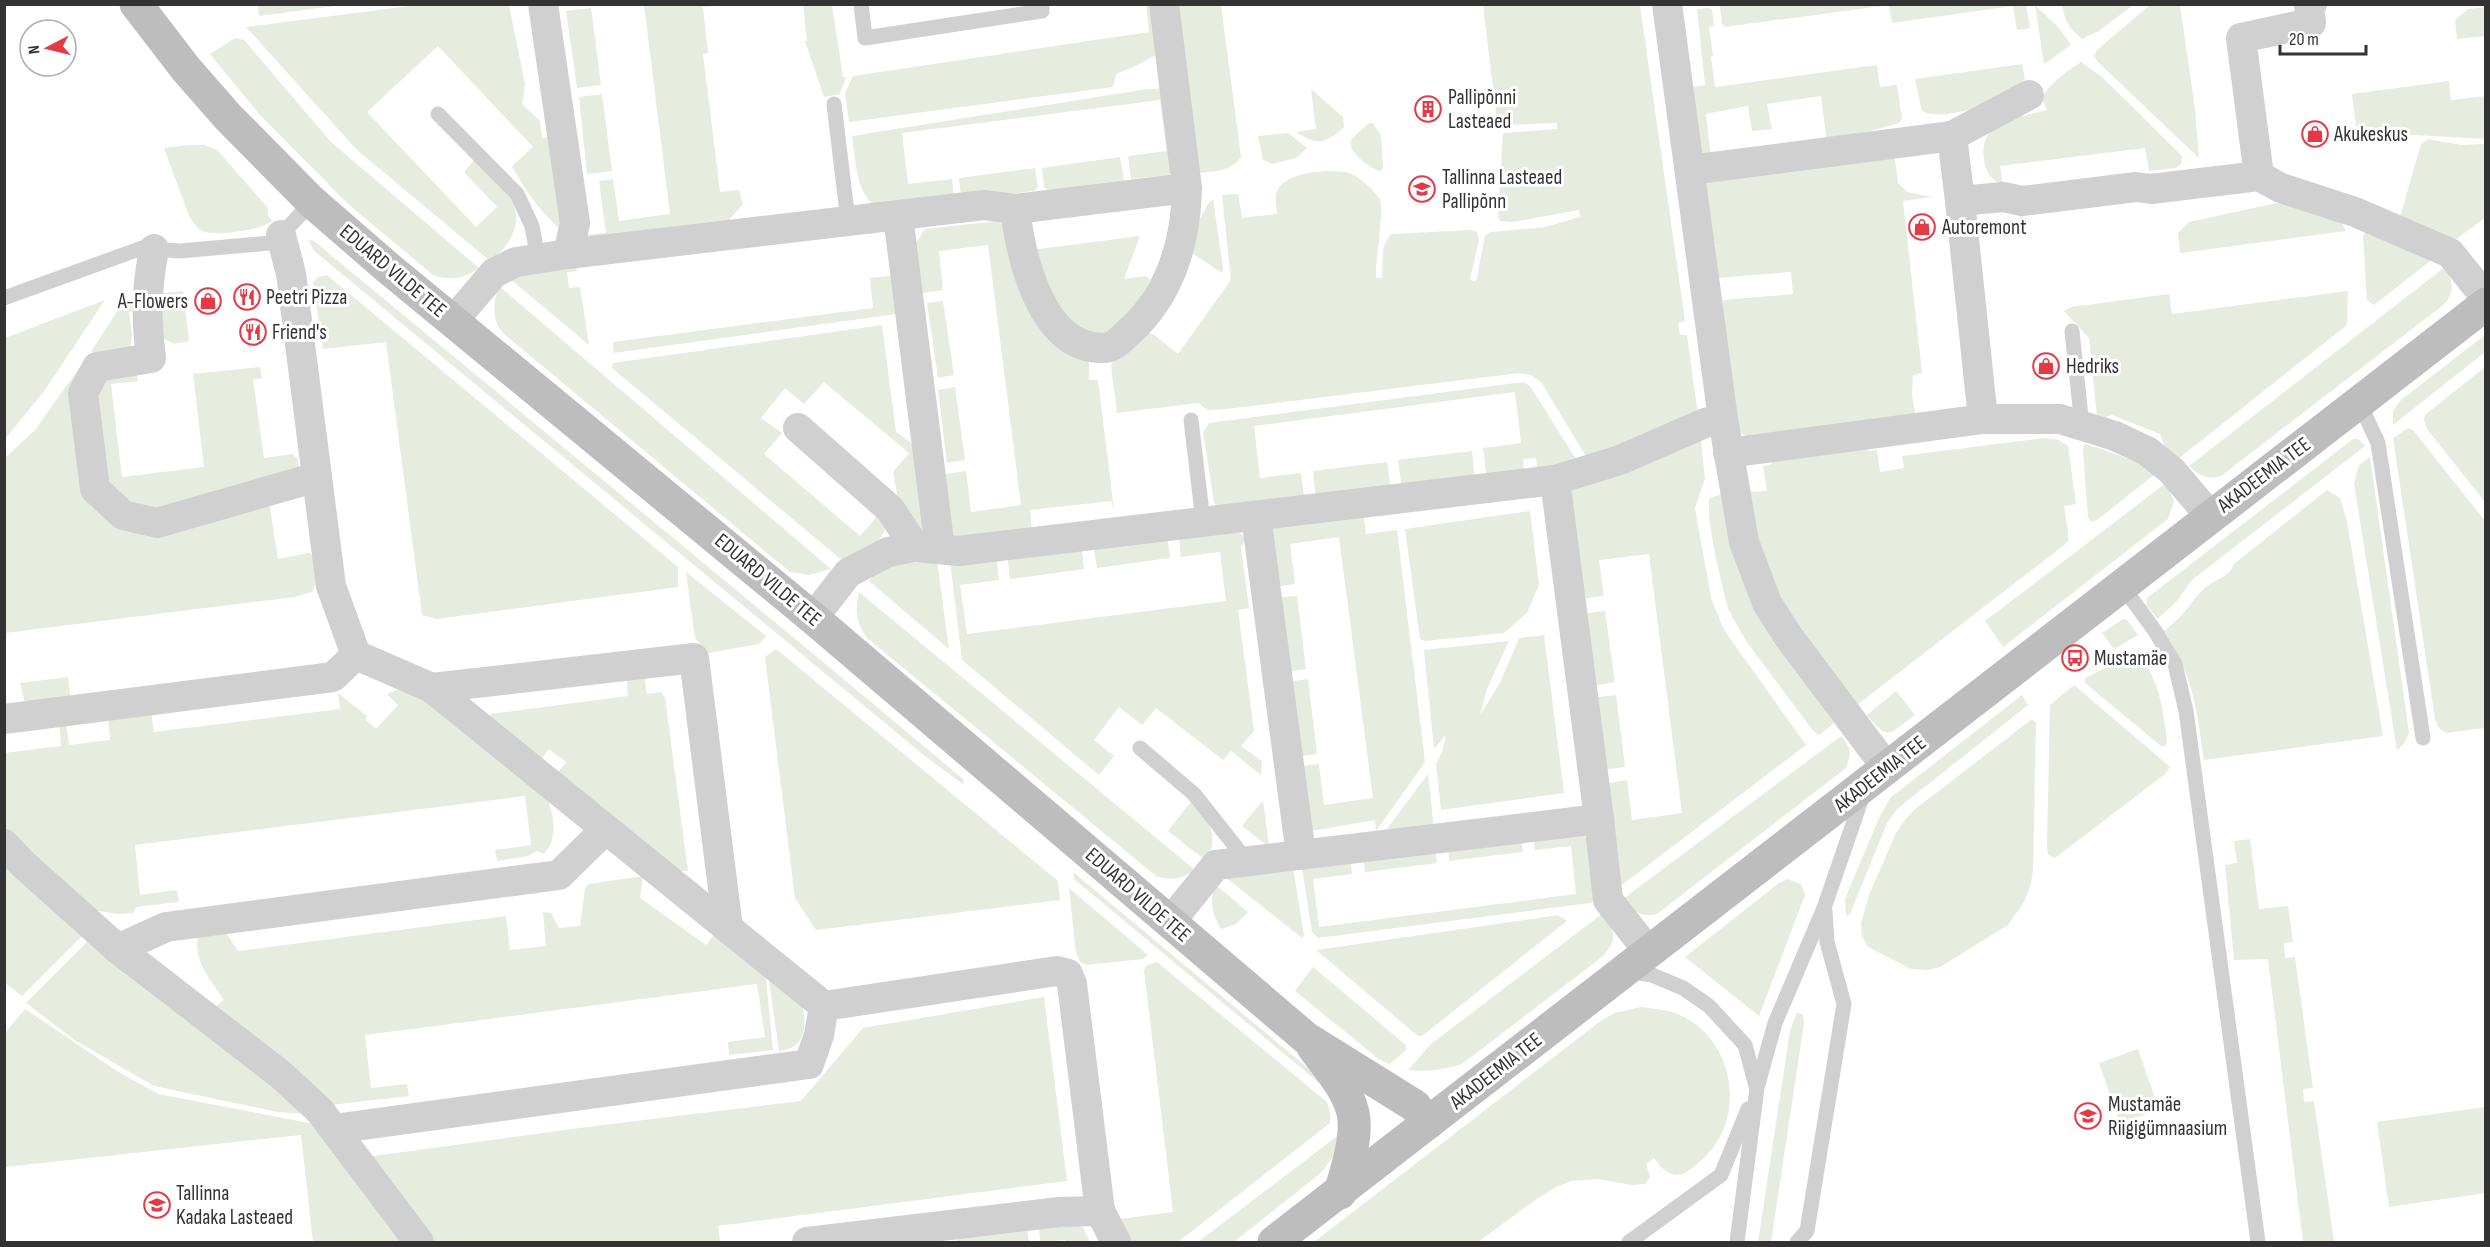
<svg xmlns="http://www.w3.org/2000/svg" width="2490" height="1247" font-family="'Sofia Sans Condensed',sans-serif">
	<rect width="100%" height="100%" fill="#fff"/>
	<g fill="#e6ecdf">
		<polygon points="262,4 342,4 342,5 259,16 258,5"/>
		<path d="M417 5H509L525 84 522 104 540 121 542 138 556 136 563 231C541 214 525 190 512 166L533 147 438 46 367 112 476 227 497 207 464 172 474 160C485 171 506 188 512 201 524 224 508 248 490 261L356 149 246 27Z"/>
		<polygon points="644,5 725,5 703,7 708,53 703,54 720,192 739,190 743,204 728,221 593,244 581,235 606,233 599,181 613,179 619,221 670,214"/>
		<polygon points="803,5 832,5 843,77 846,77 840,94 824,97 805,41 807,41"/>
		<polygon points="1146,5 1159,5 1156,55 1144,62 1116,74 1113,87 849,122 845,93 853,76 1149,32"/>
		<path d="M1171 5H1221L1241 157C1229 172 1216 171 1199 173Z"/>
		<path d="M1483 5H1640L1685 321 1678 323 1680 335H1687L1698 415 1590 463 1541 382 1531 375 1519 373 1227 409 1208 410 1198 403 1117 413 1111 366 1115 357 1146 333 1153 334 1178 354 1231 280 1222 195 1238 194 1242 218 1277 214C1277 208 1275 201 1276 195 1279 172 1331 168 1349 173 1358 176 1376 191 1380 200 1384 214 1375 260 1376 278H1382C1383 265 1380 239 1393 234L1471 230 1477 232 1479 240 1470 280 1476 281 1485 236 1491 232 1545 227 1580 217 1579 210 1513 222 1500 221 1498 217 1503 133 1557 129V123L1507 125 1497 122Z"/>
		<polygon points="1720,5 2026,5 2030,28 2017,30 2013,6 1892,23 1889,5 1725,27 1722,24"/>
		<polygon points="2035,5 2058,27 2071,45 2044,64"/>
		<path d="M2062 5V4L2133 5 2099 31 2082 39C2069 28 2065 21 2062 5Z"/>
		<polygon points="2150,5 2180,5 2195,109 2199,158 2099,63 2094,56 2097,50"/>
		<polygon points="2485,7 2485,36 2457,39 2455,20 2468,9"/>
		<polygon points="591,8 601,85 577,88 566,11"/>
		<polygon points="1708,8 1712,9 1714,26 1709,27 1713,56 1711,57 1715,87 1877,65 1880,87 1897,85 1902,119 1899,123 1827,143 1821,96 1767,104 1772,129 1752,131 1748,106 1706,114 1711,157 1703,157 1700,150 1692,87 1705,85 1697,9"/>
		<path d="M235 38 244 40 331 142 479 268C464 279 450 281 433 275L347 203 260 115 210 54Z"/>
		<path d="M2081 62 2102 77 2182 156 2181 164 2176 168 2149 171 2145 148 2000 166 2003 185C1991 180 1985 172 1984 159 1978 120 2018 118 2047 110L2042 99C2048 83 2068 71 2081 62Z"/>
		<path d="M2022 64 2025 79C2015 86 2005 95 1994 101 1977 109 1937 120 1922 111L1915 79Z"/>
		<polygon points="2449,81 2451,100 2485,96 2485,139 2361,132 2356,126 2352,94"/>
		<path d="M1164 88 1173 173 1168 175 1131 179 1128 156 1167 151 1160 100 902 133 908 184 952 179 954 199 875 206C855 191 856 159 852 136L1141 90Z"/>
		<path d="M1311 89 1343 117 1344 127C1325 144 1318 146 1296 132L1316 129Z"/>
		<polygon points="602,94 612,171 587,174 579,97"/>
		<path d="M1369 123H1373L1381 136 1383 168 1381 171C1372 171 1347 151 1351 141 1354 135 1364 128 1369 123Z"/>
		<polygon points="1288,133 1307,148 1296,158 1272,164 1263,160 1258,136"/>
		<polygon points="2428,139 2461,145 2485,144 2485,218 2451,243 2400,217 2421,144"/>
		<path d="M189 145H205L217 150 268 208V215L272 221C262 230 214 237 202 231 196 228 193 221 189 216L164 148Z"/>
		<polygon points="1894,153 1898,183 1907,192 1932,197 1903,201 1922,373 1913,375 1912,395 1916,419 1750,439 1739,431 1720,306 1724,300 1793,294 1791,272 1718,278 1714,249 1716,246 1712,241 1705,184 1711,177"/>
		<polygon points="1120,157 1124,180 1049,191 1044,187 1042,168"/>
		<polygon points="1035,168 1038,187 1034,191 964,200 961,197 959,178"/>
		<polygon points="1213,199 1223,268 1222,273 1192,253 1187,243 1208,204"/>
		<polygon points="2277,203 2297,205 2340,220 2346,231 2180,253 2178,233 2189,222"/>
		<polygon points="999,221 1005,227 1086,353 1089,361 1089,380 1098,380 1114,510 1111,501 1030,510 1032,533 954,543 940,475 966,471 971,512 1021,505 988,245 939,251 943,290 917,294 912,249 925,229"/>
		<polygon points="2371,230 2434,258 2374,305 2367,300 2363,235"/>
		<polygon points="1140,236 1124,279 1146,276 1150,280 1127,321 1099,337 1063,323 1031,250"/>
		<polygon points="309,240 314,241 822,661 963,779 964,785 926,757 313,250"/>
		<polygon points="576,263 577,271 567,272 569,288 580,287 589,345 508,277"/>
		<path d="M2445 267C2453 281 2456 294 2442 306L2221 476C2207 480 2200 476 2189 466Z"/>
		<polygon points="327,275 678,567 678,587 437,619 422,615 386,342 323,349 313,282 318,277"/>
		<polygon points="899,275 904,313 614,353 613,342 873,308 870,278"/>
		<path d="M499 286 831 569 809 575 790 572 504 334C491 321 493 302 499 286Z"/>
		<polygon points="183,291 189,341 174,344 163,338 155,294"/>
		<polygon points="2348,291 2347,325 2178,459 2167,452 2160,434 2112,415 2101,419 2097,417 2089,338 2064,311 2071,307 2169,294 2172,314"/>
		<polygon points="135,297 136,309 129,312 132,335 130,349 101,356 91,352 118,310"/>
		<polygon points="105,300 45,390 5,439 5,338"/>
		<polygon points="943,301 954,375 938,378 927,303"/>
		<path d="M882 325 896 432 921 450 926 541 901 515 893 472 909 453 824 382 804 404 785 388 761 418 782 433 764 454 860 536 878 515 887 522C884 544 861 553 844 562L612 368 613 363Z"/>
		<polygon points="2485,335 2485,352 2393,425 2393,411 2401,400"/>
		<polygon points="260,367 262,378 253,380 264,458 292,454 298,459 299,475 152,513 107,491 96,381 136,371 138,381 111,384 122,477 204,467 193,374"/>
		<polygon points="2485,367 2485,502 2427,429 2424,420 2425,415"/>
		<polygon points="79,368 83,372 87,492 148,531 269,502 278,559 309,553 313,556 316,583 312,592 295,597 5,633 5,458 35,430"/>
		<polygon points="1523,382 1530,386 1576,459 1577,463 1537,469 1536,458 1523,459 1524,471 1487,480 1483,448 1521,443 1515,392 1254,426 1260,478 1301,473 1304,497 1218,508 1214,502 1203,432 1209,423"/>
		<polygon points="955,387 965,460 947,463 938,390"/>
		<polygon points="2408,428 2413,430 2485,521 2485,728 2446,733 2438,727 2435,719 2393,438"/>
		<path d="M2044 438 2059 440 2068 446 2076 504 2064 506 2068 532V542L1857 705C1829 668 1794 632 1775 589 1762 557 1753 526 1746 492L1767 491 1763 466 1770 465 1776 458 1862 446 1869 451 1877 450 1880 472 1904 468 1902 456Z"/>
		<polygon points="2353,439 2358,439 2365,446 2192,580 2177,601 2158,619 2146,605 2147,598"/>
		<polygon points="1701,440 1705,479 1695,508 1711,598 1724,630 1806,745 1618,888 1603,784 1627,780 1632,820 1682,813 1649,554 1599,560 1604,596 1580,599 1569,500 1573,488"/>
		<polygon points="2084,444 2102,449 2159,471 2097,520 2091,522 2088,517 2083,452"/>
		<polygon points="1472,451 1475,481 1402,490 1398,460"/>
		<polygon points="2370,457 2409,733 2405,742 2397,750 2354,484 2359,465"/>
		<polygon points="1387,462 1391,490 1316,499 1313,471"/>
		<polygon points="2166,483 2174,501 2168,519 2003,647 1985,621"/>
		<path d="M2327 490 2340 498 2347 521 2383 736 2204 760C2196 706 2194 678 2164 631 2170 626 2176 621 2182 615 2190 606 2196 595 2206 587 2217 578 2229 578 2234 564Z"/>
		<polygon points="1721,494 1811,691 1834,723 1819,735 1814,732 1746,641 1728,609 1715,555 1709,517 1709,499"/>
		<polygon points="1530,511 1539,585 1527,613 1504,633 1425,641 1420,639 1405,529"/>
		<polygon points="1363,512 1366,534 1397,530 1425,762 1376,831 1375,820 1305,832 1296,767 1319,764 1324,805 1373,798 1339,537 1290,544 1295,584 1274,587 1272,527"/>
		<polygon points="1178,532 1240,533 1246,539 1241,547 1249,608 1238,610 1254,731 1241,746 1262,761 1261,775 1231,751 1223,760 1156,708 1142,725 1119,707 1094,740 1114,756 1099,775 962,660 950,560 996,555 999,580 960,585 967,634 1226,601 1220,552 1181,557"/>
		<polygon points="1167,534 1170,558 1097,568 1093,543"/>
		<polygon points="1081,543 1084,569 1010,579 1007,553"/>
		<path d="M937 561 949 649 869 581C883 562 916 563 937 561Z"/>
		<polygon points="686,572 766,636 759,644 708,653 695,638"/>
		<path d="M859 592 1195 870C1182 879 1171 881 1156 876L867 638C856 622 855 611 859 592Z"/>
		<polygon points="1297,596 1306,669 1284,672 1275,598"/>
		<polygon points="1605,611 1615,682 1591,686 1582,614"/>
		<polygon points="2123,619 2127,620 2138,635 2114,649 2102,633"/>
		<polygon points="1544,635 1564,793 1441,810 1436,764 1442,752 1446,735 1434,749 1424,650 1509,641 1487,689 1480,715 1500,683 1519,638"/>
		<polygon points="776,649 1058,881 1060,900 816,930 795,898 765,657"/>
		<path d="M2137 652C2160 682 2162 704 2167 740L2165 746H2161L2085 683V678Z"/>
		<polygon points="644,673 647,694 661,692 665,698 688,871 675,871 558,772 566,762 549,749 541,759 492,721 490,714 628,696 626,675"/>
		<polygon points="68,677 70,696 25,703 20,683"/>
		<polygon points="1308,679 1317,754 1295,757 1286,682"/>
		<polygon points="2074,685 2170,767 2165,774 2055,858 2048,855 2047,847 2050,705"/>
		<path d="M402 688H411L545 793C553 812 560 837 544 854L537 851 528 856 497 861 495 850 531 845 525 796 135 845 140 895 177 890 179 902 136 907 133 913 117 914 93 910 5 834 4 753 61 746 59 723 66 722 69 745 110 740 108 717 151 711 154 732 340 709 338 693 367 716 365 719 376 729 398 705 387 694Z"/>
		<path d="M1896 691 1915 715C1889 734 1889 742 1867 715Z"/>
		<polygon points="1616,695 1625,767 1602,770 1592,698"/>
		<polygon points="2022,695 2028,705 1897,809 1887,823 1850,914 1846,916 1845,899 1879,818 1890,798"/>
		<polygon points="2032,719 2036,723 2033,869 2031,884 2024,902 2008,925 1940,967 1928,970 1911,969 1868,947 1862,936 1861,923 1869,895 1896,833 1904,821 1914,810"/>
		<path d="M1841 736C1851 748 1852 753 1846 768L1657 914C1640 918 1634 911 1623 899Z"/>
		<polygon points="1428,774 1434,830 1381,837"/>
		<polygon points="1263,800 1269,847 1242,826"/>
		<path d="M1191 802C1207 820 1216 827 1211 853L1204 859 1168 831Z"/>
		<polygon points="1579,830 1591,843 1598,897 1590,903 1318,938 1312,932 1302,868 1350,858 1352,874 1313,879 1319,927 1576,894 1571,846 1535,850 1533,834"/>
		<polygon points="1520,836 1523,852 1449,861 1448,846"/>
		<polygon points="2250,839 2259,909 2288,906 2293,942 2284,943 2285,958 2295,957 2313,1088 2303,1089 2304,1102 2314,1101 2334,1242 2303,1242 2268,959 2234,960 2225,865 2237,863 2234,841"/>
		<polygon points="1434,846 1437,863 1365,872 1363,856"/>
		<polygon points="5,860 86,932 22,996 5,983"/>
		<polygon points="1293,867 1304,935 1302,938 1224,876"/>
		<polygon points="1073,872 1321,1079 1318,1082 1074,879"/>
		<path d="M643 876 640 898 706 945 717 931 765 969 773 1050 729 1055 728 1042 765 1037 757 984 365 1035 371 1088 407 1084 409 1096 331 1105 210 1011 224 1000C210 979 191 959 199 932L224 930 238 951 506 916 510 950 546 946 543 912 551 913 559 928 580 926 585 889 589 884Z"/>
		<polygon points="1787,879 1801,884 1805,895 1759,1016 1685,957 1779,883"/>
		<path d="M1215 884 1248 912 1236 924 1221 929C1212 914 1209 901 1215 884Z"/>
		<polygon points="1069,888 1148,955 1143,959 1087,965 1080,962 1076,953"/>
		<path d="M1603 913C1617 934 1618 942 1598 960L1462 1064C1443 1070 1428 1072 1408 1070L1431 1044Z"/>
		<polygon points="1558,915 1567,921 1422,1036 1418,1036 1316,950"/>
		<polygon points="92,937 308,1114 278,1112 154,1086 76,1041 26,1003"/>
		<polygon points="1157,962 1327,1102 1330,1113 1330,1123 1178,1242 1124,1242 1120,1219 1173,1212 1144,970 1147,965"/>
		<polygon points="1313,967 1406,1045 1406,1050 1390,1064 1380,1060 1295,991"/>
		<path d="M768 973C777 981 791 989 798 998 807 1011 808 1038 793 1047 789 1049 783 1050 779 1051Z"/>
		<polygon points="1044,997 1067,1181 718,1226 720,1242 432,1242 366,1157 594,1126 801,1101 863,1028"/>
		<path d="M1641 1007C1655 1009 1670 1010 1682 1016 1739 1044 1747 1127 1696 1165 1689 1171 1681 1177 1671 1174 1663 1171 1659 1164 1654 1158L1646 1164 1650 1177 1645 1184 1632 1185 1599 1179 1571 1181 1556 1187 1538 1198 1478 1242H1314L1598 1023 1614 1013Z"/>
		<polygon points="25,1009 117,1071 158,1094 309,1123 314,1120 410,1242 313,1242 301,1135 5,1167 5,1033"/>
		<polygon points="1797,1012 1803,1015 1804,1023 1771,1242 1758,1242 1790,1031"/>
		<polygon points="2138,1049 2159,1110 2120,1123 2099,1063"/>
		<polygon points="2485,1107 2485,1193 2389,1207 2377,1122"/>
		<polygon points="1340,1134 1333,1156 1322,1172 1234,1242 1198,1242"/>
		<polygon points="1068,1224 1083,1227 1090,1242 1065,1242 1065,1240 1040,1242 1039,1227"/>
		<polygon points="1027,1227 1029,1242 957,1242 956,1237"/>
	</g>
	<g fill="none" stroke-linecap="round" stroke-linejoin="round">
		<g stroke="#d0d0d0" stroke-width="15">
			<polyline points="861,4 865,38 1042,11 1042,4"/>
			<polyline points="834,104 848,221"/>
			<polyline points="438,114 517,194 532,226 538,259"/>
			<polyline points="4,298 142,248 180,251 270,243 281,235 312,202"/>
			<polyline points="2072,331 2082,426"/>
			<polyline points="2359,402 2378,443 2423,738"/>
			<polyline points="1191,420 1203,521"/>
			<polyline points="2123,587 2155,631 2175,664 2186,711 2258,1242"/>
			<polyline points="1140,748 1194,794 1247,861"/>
			<polyline points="1628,971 1652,975 1683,988 1709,1006 1745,1045 1756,1086"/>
			<polyline points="1629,1242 1721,1175 1748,1109"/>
			<polyline points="1737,1242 1757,1088 1775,1023 1824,908 1864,792"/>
			<polyline points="1797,1242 1807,1231 1844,1004 1827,942 1825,911"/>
		</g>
		<g stroke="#d0d0d0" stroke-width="30">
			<polyline points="543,4 575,223 568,254 984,205 1015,209"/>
			<path d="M1164 4 1187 188C1186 242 1170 295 1129 332 1121 339 1114 348 1103 348 1041 349 1021 257 1015 209L1187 188"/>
			<polyline points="1667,4 1723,419 1744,542 1767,603 1788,636 1887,768"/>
			<polyline points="1952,136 2029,95"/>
			<polyline points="1690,170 1952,136 1960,201"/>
			<polyline points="2259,176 2281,188 2355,212 2450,253 2486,298"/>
			<polyline points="898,216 940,549"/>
			<polyline points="281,235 291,274 331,586 356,655 432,688 824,1006 1057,971 1068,974 1072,984 1100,1211"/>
			<path d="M154 249C146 292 146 316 151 358L97 367 83 393 95 489 123 515 157 523 317 477"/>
			<polyline points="453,321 494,273 516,262 568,254"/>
			<polyline points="1983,419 1960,201 2003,197 2022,201 2136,187 2151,189 2259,176 2241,38 2311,23 2309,5 2312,4"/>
			<polyline points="798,428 890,509 915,547"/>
			<polyline points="1728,453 1983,419 2060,419 2115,436 2147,451 2172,471 2210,516"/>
			<polyline points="1256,516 1301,855"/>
			<polyline points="813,618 848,573 888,552 915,547 958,551 1555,480 1620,460 1705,423 1723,419"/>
			<polyline points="432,688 694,658 728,928"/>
			<polyline points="4,719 333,677 356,655"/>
			<polyline points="1599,819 1608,900 1649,952"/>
			<polyline points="4,844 24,865 118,949 280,1074 320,1111 419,1242"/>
			<polyline points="1170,922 1216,865 1599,819 1555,480"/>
			<polyline points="118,949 166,927 559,875 606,829"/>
			<polyline points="334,1129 809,1064 819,1035 824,1006"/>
			<polyline points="807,1242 1059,1212 1100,1211 1116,1242"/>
		</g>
		<g stroke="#bdbdbd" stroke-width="33">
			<polyline points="136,4 186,69 228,117 312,202 387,267 813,618 1306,1038 1415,1106 1428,1123"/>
			<path d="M1313 1047C1328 1068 1352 1093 1354 1120 1356 1142 1346 1172 1340 1193"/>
			<polyline points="1274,1242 2486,304"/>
		</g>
	</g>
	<defs>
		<g id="building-ring" transform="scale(1.35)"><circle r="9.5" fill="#fff" stroke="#e63946" stroke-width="1.5"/><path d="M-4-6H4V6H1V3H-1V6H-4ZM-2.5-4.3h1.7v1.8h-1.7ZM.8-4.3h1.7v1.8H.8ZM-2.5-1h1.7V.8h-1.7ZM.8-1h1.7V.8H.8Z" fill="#e63946"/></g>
		<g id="shop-ring" transform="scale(1.35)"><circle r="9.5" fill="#fff" stroke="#e63946" stroke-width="1.5"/><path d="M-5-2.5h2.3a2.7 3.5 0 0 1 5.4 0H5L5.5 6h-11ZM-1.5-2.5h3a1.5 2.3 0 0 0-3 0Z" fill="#e63946"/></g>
		<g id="school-ring" transform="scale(1.35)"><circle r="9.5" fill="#fff" stroke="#e63946" stroke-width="1.5"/><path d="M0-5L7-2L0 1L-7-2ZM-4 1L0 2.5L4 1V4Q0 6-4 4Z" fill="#e63946"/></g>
		<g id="restaurant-ring" transform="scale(1.35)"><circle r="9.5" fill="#fff" stroke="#e63946" stroke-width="1.5"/><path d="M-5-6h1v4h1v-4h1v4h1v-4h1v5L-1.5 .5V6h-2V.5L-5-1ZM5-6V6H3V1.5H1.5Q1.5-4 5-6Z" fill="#e63946"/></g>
		<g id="bus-ring" transform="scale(1.35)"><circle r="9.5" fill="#fff" stroke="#e63946" stroke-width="1.5"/><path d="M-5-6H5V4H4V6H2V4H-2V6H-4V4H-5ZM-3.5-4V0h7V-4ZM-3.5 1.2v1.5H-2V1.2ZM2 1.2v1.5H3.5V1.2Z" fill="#e63946"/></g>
	</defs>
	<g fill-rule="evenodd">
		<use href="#building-ring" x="1428" y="109"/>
		<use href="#shop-ring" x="2315" y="134"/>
		<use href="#school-ring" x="1422" y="189"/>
		<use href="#shop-ring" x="1922" y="227"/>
		<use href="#restaurant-ring" x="247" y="297"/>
		<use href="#shop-ring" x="208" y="301"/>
		<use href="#restaurant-ring" x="253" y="332"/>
		<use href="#shop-ring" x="2046" y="366"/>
		<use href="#bus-ring" x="2075" y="658"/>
		<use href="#school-ring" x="2088" y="1116"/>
		<use href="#school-ring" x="157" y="1205"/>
	</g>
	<g text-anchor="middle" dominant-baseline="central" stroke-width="6" stroke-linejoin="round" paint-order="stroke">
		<g font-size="21" fill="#333" stroke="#fff" text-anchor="start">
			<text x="1448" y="97">Pallipõnni<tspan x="1448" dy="24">Lasteaed</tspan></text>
			<text x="2334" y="134">Akukeskus</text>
			<text x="1442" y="177">Tallinna Lasteaed<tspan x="1442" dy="24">Pallipõnn</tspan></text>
			<text x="1942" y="227">Autoremont</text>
			<text x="266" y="297">Peetri Pizza</text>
			<text x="188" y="301" text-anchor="end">A-Flowers</text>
			<text x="272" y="332">Friend's</text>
			<text x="2066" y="366">Hedriks</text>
			<text x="2094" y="658">Mustamäe</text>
			<text x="2108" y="1104">Mustamäe<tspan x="2108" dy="24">Riigigümnaasium</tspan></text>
			<text x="176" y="1193">Tallinna<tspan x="176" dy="24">Kadaka Lasteaed</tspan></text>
		</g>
		<g font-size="21" fill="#333" stroke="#fff">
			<text transform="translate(393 271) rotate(40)">EDUARD VILDE TEE</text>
			<text transform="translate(2264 475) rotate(-37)">AKADEEMIA TEE</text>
			<text transform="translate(768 580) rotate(40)">EDUARD VILDE TEE</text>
			<text transform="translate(1880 774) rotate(-38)">AKADEEMIA TEE</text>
			<text transform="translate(1138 895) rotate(41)">EDUARD VILDE TEE</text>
			<text transform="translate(1496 1071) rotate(-38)">AKADEEMIA TEE</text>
		</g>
	</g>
	<rect width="2490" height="1247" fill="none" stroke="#333333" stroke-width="12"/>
	<g transform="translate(48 48) rotate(263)"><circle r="28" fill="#ffffff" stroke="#adadad" stroke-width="1.5"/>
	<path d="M0-4.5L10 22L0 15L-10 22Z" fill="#e63946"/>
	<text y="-9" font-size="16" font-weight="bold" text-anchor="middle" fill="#333333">N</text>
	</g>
	<path d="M2280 45v9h86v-9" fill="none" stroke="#333333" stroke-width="3"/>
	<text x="2289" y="45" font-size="18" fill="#333333" stroke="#ffffff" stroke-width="4.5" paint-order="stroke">20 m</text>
</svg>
